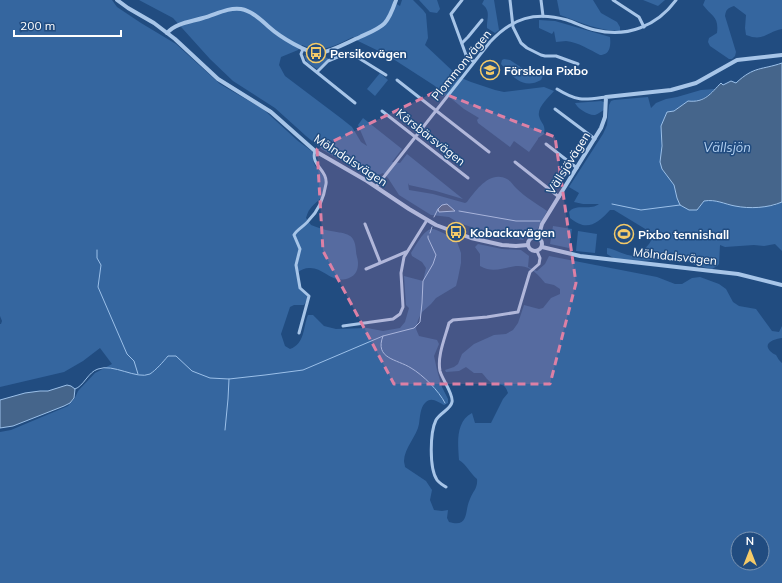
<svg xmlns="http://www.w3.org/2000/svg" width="782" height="583" font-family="Mulish,sans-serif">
	<rect width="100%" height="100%" fill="#214c80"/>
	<g fill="#35669f" fill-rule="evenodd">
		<path d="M0 0H112L117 7 141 23 176 44 220 84 263 109 298 141 313 152C310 172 328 169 325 189 323 199 315 202 310 209 308 211 307 215 306 218L311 225C317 227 324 230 331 231 347 234 355 233 356 251 356 255 358 259 358 263 358 270 356 275 349 278 332 285 324 267 309 268 305 268 301 270 298 272L301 288 306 293 308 298 304 305H294L290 307 281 334 285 346 290 349C305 344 303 327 308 315H313L324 326 336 329 367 328 383 331 400 328 405 322 409 308 406 305 404 276 423 281 426 268 422 262 412 256 411 253C415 247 424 229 432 229 437 229 450 237 456 239L461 253V263L458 278 456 286 436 298 431 304 422 312 418 320 416 329 419 336 437 340 439 344 434 356 437 370 442 387 448 399V403L444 405C438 402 431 396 425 403 420 408 420 418 419 424 417 436 404 448 404 461 404 463 405 465 405 467L426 481 432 490 430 500 434 510 442 511 448 510 447 518 449 522C470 528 464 511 470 499 473 491 478 488 477 479 470 473 467 465 459 460 458 444 455 422 472 413L475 423H491L503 399 508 393C504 381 501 387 492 383 488 381 485 376 482 373H474L466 367 459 371 446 372 445 370 454 367 458 364 462 354 474 344 494 335 506 334 513 330 518 323 524 305 539 309 543 308 551 298 560 294V289L554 285 545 283C519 248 504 280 480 266V254L475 247 478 244 502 249 521 250 529 256 528 267 537 271 545 264 549 256 657 277 675 284H682L692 278 700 277 719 284 726 289 733 302 739 306 756 309 772 331 779 332 782 326V338C776 339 762 342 770 351 772 353 774 354 776 355 778 358 779 361 782 363V583H0V432L11 430 68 406 75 398 78 391 95 373 112 364 100 348 83 361 64 372 0 387V324H1L2 321 0 316ZM738 539H762V563H738Z"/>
		<path d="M139 0H393V2L400 6 402 0H413L423 10 426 14 428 38 425 45 459 77 471 82 495 90 504 92 544 87 554 91C549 97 537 107 539 116 541 124 546 124 544 134L538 138V139L529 152 514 141 510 147 478 123 477 120 479 118 464 109 447 95 442 97 440 91 435 86 387 55 358 41 353 37C334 46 322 54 302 45L298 50 281 57 279 65 285 76 342 119 352 127 361 142 367 146 358 125 363 118 402 149 392 162 400 163 407 154 463 199 436 191 409 185 408 183 409 190 433 194 465 203 467 202C476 190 490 170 507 179 512 182 513 185 516 188 525 197 537 204 547 211L536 232 527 235 523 240 502 237 459 223 449 217 431 215 399 195 388 178 383 173 374 177 368 176 323 150 306 136 275 108 233 81 210 59 173 18Z"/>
		<polygon points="419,0 437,0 440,9 437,13 430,12"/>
		<path d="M484 0H494L499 30 495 33 487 28C487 17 491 11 482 4Z"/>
		<path d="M557 0H593L601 13 617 22 620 27V31C599 31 580 22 560 15Z"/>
		<polygon points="643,0 665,0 658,6"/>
		<path d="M705 0H782V29C766 32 764 42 746 35L745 28 746 15 734 6C728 8 726 9 725 16L736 52 735 56 732 59H729L710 46 708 42 709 38 717 33C719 16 712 17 703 5Z"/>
		<path d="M539 20 555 21 610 37C611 46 610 55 600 55 590 50 578 42 566 41 563 41 559 42 556 42L554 31 552 34 539 28Z"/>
		<polygon points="304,55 316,58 322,56 330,59 317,69 307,62"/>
		<path d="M504 59 510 60 522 68H531L535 69 543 76 541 80C523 90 513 77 501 64L502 60Z"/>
		<polygon points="380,73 388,80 375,96 367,89"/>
		<path d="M715 89C707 97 700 102 688 101L674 111 667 112 661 126 662 169 674 185 677 198 697 210 704 201 712 200 722 202 773 206 782 202V251L775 244 764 246 754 245 725 247 720 245 719 264 717 266 712 269 697 266 682 259 635 261 615 259 607 254V248C616 249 631 260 640 254 643 252 646 247 649 244 653 239 651 235 647 230L614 210H610C597 224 587 232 570 218L569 212C576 203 590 211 599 204H583L574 202 579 193 569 187 603 134 607 125 609 105 611 101 614 100 648 97 651 108 656 103 666 99 677 97 701 90Z"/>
		<path d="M601 101 604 102V110C602 111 598 114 595 115 589 116 577 108 575 103Z"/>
		<polygon points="553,226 572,229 569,248 550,244"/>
		<polygon points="578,231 597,234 595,253 576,251"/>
	</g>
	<g fill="#45658b" stroke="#9bc0e9">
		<path d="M782 63V202C768 208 750 209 735 206 724 204 716 199 704 201L697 210H689L680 205 677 198 674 185 662 169 660 162 662 146 661 126 667 112 674 111 688 101C705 103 711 93 721 83L723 85 731 81 736 83C754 66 762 70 782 63Z"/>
		<polygon points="447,204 455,211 439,212 438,209 442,205"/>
		<polygon points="67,385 71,386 75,389 74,398 70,403 64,406 13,426 0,428 0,400 25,393 40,391 48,391"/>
	</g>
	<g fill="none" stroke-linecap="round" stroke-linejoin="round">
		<g stroke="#9bc0e9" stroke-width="1">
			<polyline points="612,204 641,210 680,205"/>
			<polyline points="459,211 516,221 540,221"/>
			<polyline points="434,217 438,209"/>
			<polyline points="430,233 432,227"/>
			<polyline points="97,250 97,258 101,265 98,287 127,354 134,361 138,374"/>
			<path d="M383 336C374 359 397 359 411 368 423 375 439 391 445 403"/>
			<path d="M75 389C84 386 88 372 98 369 113 363 137 380 150 374 156 370 163 362 168 356H176L192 371 210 378 229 379 265 375 303 370 383 336 414 328 420 322 422 303 423 281 433 264 436 255 428 238V236"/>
			<polyline points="225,430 228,399 229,379"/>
		</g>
		<g stroke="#a7c5e8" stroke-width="3">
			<polyline points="462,0 451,14 466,55 474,62"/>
			<polyline points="510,0 513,27 521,43 527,48 541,55 545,56 556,56 578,64"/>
			<polyline points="541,0 543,16"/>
			<polyline points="613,0 639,17 644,27"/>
			<polyline points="462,43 468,37 482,20"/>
			<polyline points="303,49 301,54 304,62 355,103"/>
			<polyline points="317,72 328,61 347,53 357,57 386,75"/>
			<polyline points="397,80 489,152"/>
			<path d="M557 89C578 102 584 100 606 97"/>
			<polyline points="555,109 595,139"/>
			<polyline points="382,111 468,178"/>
			<polyline points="546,144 577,168"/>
			<polyline points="515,162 559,197"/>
			<path d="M376 187 490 42C512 18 535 11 567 20 576 23 586 28 595 30 627 38 657 26 676 0"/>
			<polyline points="365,224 380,262"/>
			<polyline points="366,269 406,252"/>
			<polyline points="343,326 393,319 400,314 403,307 401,273 404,257 427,220"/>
			<path d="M299 333 309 296 300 288 296 265 300 249 294 235C297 229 305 226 309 220 318 211 324 197 326 184 328 170 310 165 315 151"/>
			<path d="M446 487C443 485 439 483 437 480 429 468 430 432 436 420 440 413 451 409 452 402 454 395 442 379 440 371 437 356 445 338 449 323L453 320 487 317 518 312 529 275 530 272 539 264 540 258 537 251"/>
		</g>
		<g stroke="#a7c5e8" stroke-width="4">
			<polyline points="117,0 128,8 154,23 175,39 218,79 271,112 315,151 367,181 409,209 436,225 471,238 502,245 516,246 528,245"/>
			<path d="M167 33C176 23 190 22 203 18 215 15 228 7 241 9 252 11 261 20 269 27 279 36 307 54 320 53 333 51 348 42 360 37 384 26 387 26 396 0"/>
			<circle cx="535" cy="244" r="7"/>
			<polyline points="538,238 542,224 601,128 605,117 606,97 671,90 696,83 737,60 782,55"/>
			<polyline points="542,247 580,256 738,274 782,285"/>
		</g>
	</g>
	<path fill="#dd80a5" fill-opacity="0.2" stroke="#dd80a5" stroke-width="3" stroke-dasharray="8 5" stroke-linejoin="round" d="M437 91 555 137 576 283 550 384H394L323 251 317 149Z"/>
	<defs>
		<g id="bus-ring" transform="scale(1)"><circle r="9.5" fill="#214c80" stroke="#f4ca68" stroke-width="1.5"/><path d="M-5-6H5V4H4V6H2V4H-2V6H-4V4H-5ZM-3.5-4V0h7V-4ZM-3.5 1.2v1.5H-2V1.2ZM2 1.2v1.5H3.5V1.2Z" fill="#f4ca68"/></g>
		<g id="school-ring" transform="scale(1)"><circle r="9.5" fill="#214c80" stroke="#f4ca68" stroke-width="1.5"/><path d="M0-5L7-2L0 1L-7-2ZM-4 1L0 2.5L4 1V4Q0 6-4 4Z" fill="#f4ca68"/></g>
		<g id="stadium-ring" transform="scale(1)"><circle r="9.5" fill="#214c80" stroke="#f4ca68" stroke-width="1.5"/><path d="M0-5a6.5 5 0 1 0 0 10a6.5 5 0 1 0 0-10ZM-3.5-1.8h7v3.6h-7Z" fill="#f4ca68"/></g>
	</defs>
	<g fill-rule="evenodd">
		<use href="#bus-ring" x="316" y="53"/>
		<use href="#school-ring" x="490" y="70"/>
		<use href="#bus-ring" x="456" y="232"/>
		<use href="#stadium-ring" x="624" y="234"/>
	</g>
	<g text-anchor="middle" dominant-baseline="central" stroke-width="3" stroke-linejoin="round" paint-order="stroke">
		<g font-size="12" font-weight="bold" fill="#fff" stroke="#214c80" text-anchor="start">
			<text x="330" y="53">Persikovägen</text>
			<text x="504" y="70">Förskola Pixbo</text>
			<text x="470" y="232">Kobackavägen</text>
			<text x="638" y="234">Pixbo tennishall</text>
		</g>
		<g font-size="12" fill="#fff" stroke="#214c80">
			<text transform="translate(461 65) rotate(-51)">Plommonvägen</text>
			<text transform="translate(431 137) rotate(38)">Körsbärsvägen</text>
			<text transform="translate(351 160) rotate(33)">Mölndalsvägen</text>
			<text transform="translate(568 163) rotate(-58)">Vällsjövägen</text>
			<text transform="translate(675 256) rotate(6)">Mölndalsvägen</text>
		</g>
		<g font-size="13" font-style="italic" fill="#b2cfef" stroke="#214c80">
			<text x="727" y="147">Vällsjön</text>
		</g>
	</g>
	<g transform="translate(750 551)"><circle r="19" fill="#214c80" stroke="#7a94b3"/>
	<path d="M0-3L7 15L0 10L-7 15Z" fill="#f4ca68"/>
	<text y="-6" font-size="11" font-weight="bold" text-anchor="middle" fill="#ffffff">N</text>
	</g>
	<path d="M14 30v6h107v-6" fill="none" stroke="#ffffff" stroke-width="2"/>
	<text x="20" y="30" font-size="12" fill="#ffffff" stroke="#214c80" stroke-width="3" paint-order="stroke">200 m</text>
</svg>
